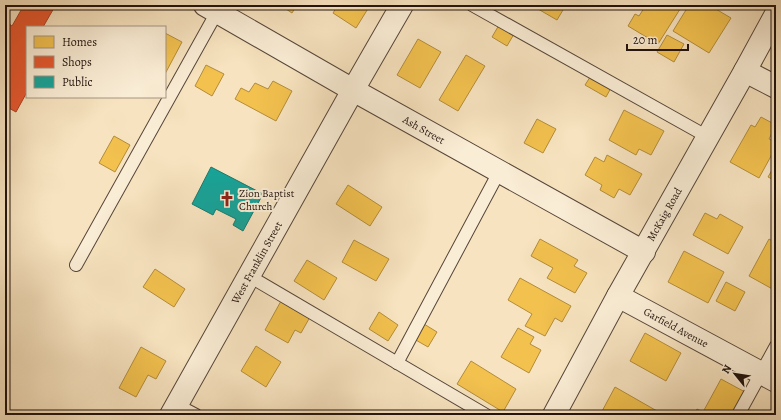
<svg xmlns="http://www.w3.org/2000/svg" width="781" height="420" font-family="Alegreya,serif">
	<rect width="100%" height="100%" fill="#f7e3bf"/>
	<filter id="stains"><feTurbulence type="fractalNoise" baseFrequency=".005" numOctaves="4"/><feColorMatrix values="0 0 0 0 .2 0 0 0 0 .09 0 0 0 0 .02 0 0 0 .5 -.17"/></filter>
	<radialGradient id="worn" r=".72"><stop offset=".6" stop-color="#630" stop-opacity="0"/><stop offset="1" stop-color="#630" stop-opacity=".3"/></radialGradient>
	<g fill="#f2c14e" stroke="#b38c3a">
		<polygon points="280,5 297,5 292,13"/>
		<polygon points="338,5 365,5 369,7 356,28 333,13"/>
		<polygon points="540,5 566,5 557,20 538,9"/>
		<polygon points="646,5 682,6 658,44 628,26 635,14 639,16"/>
		<polygon points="689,5 709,5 731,18 709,53 673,31"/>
		<polygon points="499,25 514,34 507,46 492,37"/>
		<polygon points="165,33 182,42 165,74"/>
		<polygon points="667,35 684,44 674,62 657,52"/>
		<polygon points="418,39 441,52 420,88 397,75"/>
		<polygon points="466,55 485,66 458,111 439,100"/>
		<polygon points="206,65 224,74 212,96 195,86"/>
		<polygon points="592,74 612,86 606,97 585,85"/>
		<polygon points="273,81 292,91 276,121 235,99 241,88 249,92 255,83 268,89"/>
		<polygon points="624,110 664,131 651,155 639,149 636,155 609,140"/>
		<polygon points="761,117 776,125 769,139 776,142 776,147 759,178 730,162 751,125 755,127"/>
		<polygon points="537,119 556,129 543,153 524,143"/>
		<polygon points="114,136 130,145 115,172 99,163"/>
		<polygon points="607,155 642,174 630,195 619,189 614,198 600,190 602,185 585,175 595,157 604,162"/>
		<polygon points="776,163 776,181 768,177"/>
		<polygon points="348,185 382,207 370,226 336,204"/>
		<polygon points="705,213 717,219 720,214 743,227 728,254 693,235"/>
		<polygon points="540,239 578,260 574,266 587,273 575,293 547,278 553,268 531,256"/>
		<polygon points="769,239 776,243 776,291 749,276"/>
		<polygon points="354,240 389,259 376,281 342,262"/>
		<polygon points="684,251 724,272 708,303 668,282"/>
		<polygon points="307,260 337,278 324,300 294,281"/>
		<polygon points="155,269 185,289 174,307 143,287"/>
		<polygon points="520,278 571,306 562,322 555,318 545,336 525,326 532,314 508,300"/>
		<polygon points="726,282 745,292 735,311 716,301"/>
		<polygon points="281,301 310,317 301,333 295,330 288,343 265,330"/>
		<polygon points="379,312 398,325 388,341 369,329"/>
		<polygon points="424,324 437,332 428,347 414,339"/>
		<polygon points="518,328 534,337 530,344 541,350 529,373 501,357"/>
		<polygon points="645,333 681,353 666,381 630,361"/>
		<polygon points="256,346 281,362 266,387 241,371"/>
		<polygon points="141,347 166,361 156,379 148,375 136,397 119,388"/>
		<polygon points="471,361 516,389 503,412 457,384"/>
		<polygon points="721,379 745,392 732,415 693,415 697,409 703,412"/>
		<polygon points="615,387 664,415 600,415"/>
		<polygon points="79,411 86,415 77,415"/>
	</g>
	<polygon fill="#e4572e" stroke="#a94224" points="24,5 49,5 54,8 43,27 27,27 27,92 16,112 5,106 5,21 12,26"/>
	<polygon fill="#17a398" stroke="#1a786e" points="211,167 263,194 243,231 233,225 236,219 216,209 213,215 192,204"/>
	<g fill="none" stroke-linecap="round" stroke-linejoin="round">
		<g stroke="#56463a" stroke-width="14">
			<g id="service">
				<polyline points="472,5 708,137"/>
				<polyline points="76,265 217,12"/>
				<polyline points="249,276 486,415"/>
				<polyline points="397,363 499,172"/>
				<polyline points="177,405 196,415"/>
				<polyline points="738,415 776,346"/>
			</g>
		</g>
		<g stroke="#56463a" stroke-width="24">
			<g id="minor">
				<path id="s1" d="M205 5 353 90 644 252"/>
				<polyline points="745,71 776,87"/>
				<path id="s2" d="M618 296 776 381"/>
				<path id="s3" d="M171 415 353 90 402 5"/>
			</g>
		</g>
		<g stroke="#56463a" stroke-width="24">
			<g id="tertiary">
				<path id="s4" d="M554 415 618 296 745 71 776 14"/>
			</g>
		</g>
		<use href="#service" stroke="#faedd5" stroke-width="12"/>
		<use href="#minor" stroke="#faedd5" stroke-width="22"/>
		<use href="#tertiary" stroke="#faedd5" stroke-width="22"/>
	</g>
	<defs>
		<g id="church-bare" transform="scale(1.2)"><path d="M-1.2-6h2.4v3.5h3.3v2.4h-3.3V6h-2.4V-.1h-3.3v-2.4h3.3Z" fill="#8f2418" stroke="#faedd5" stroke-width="2.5" paint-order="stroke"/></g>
	</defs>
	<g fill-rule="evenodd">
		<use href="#church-bare" x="227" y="199"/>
	</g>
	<g text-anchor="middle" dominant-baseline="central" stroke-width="4" stroke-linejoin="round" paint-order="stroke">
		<g font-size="11" fill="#20120d" stroke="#faedd5">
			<text stroke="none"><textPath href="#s1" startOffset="252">Ash Street</textPath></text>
			<text stroke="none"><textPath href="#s4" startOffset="229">McKaig Road</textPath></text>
			<text stroke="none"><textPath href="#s3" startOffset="175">West Franklin Street</textPath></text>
			<text stroke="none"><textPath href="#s2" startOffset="66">Garfield Avenue</textPath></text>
		</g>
		<g font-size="11" fill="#20120d" stroke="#faedd5" text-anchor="start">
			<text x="239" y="193">Zion Baptist<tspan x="239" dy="13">Church</tspan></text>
		</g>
	</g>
	<rect width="781" height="420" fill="none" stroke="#f7e3bf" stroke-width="20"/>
	<rect x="6" y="6" width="769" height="408" fill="none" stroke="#20120d" stroke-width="2"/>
	<rect x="10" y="10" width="761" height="400" fill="none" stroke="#20120d"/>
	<rect x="26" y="26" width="140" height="72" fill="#faedd5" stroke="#a39585"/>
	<rect x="34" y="36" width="20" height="12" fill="#f2c14e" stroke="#a39585"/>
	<text x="62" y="46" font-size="12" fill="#20120d">Homes</text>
	<rect x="34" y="56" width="20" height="12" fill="#e4572e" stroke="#a39585"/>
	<text x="62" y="66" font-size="12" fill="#20120d">Shops</text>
	<rect x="34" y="76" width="20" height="12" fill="#17a398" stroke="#a39585"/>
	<text x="62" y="86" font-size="12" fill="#20120d">Public</text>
	<g transform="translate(735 374) rotate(300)" stroke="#faedd5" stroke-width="3" paint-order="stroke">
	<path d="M0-3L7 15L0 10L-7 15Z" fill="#20120d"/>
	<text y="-6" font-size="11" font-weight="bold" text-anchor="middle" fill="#20120d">N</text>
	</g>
	<path d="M627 44v6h61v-6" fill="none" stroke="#20120d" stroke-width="2"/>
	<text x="633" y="44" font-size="12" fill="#20120d" stroke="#faedd5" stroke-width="3" paint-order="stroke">20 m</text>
	<rect width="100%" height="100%" filter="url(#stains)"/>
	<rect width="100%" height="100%" fill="url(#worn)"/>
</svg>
